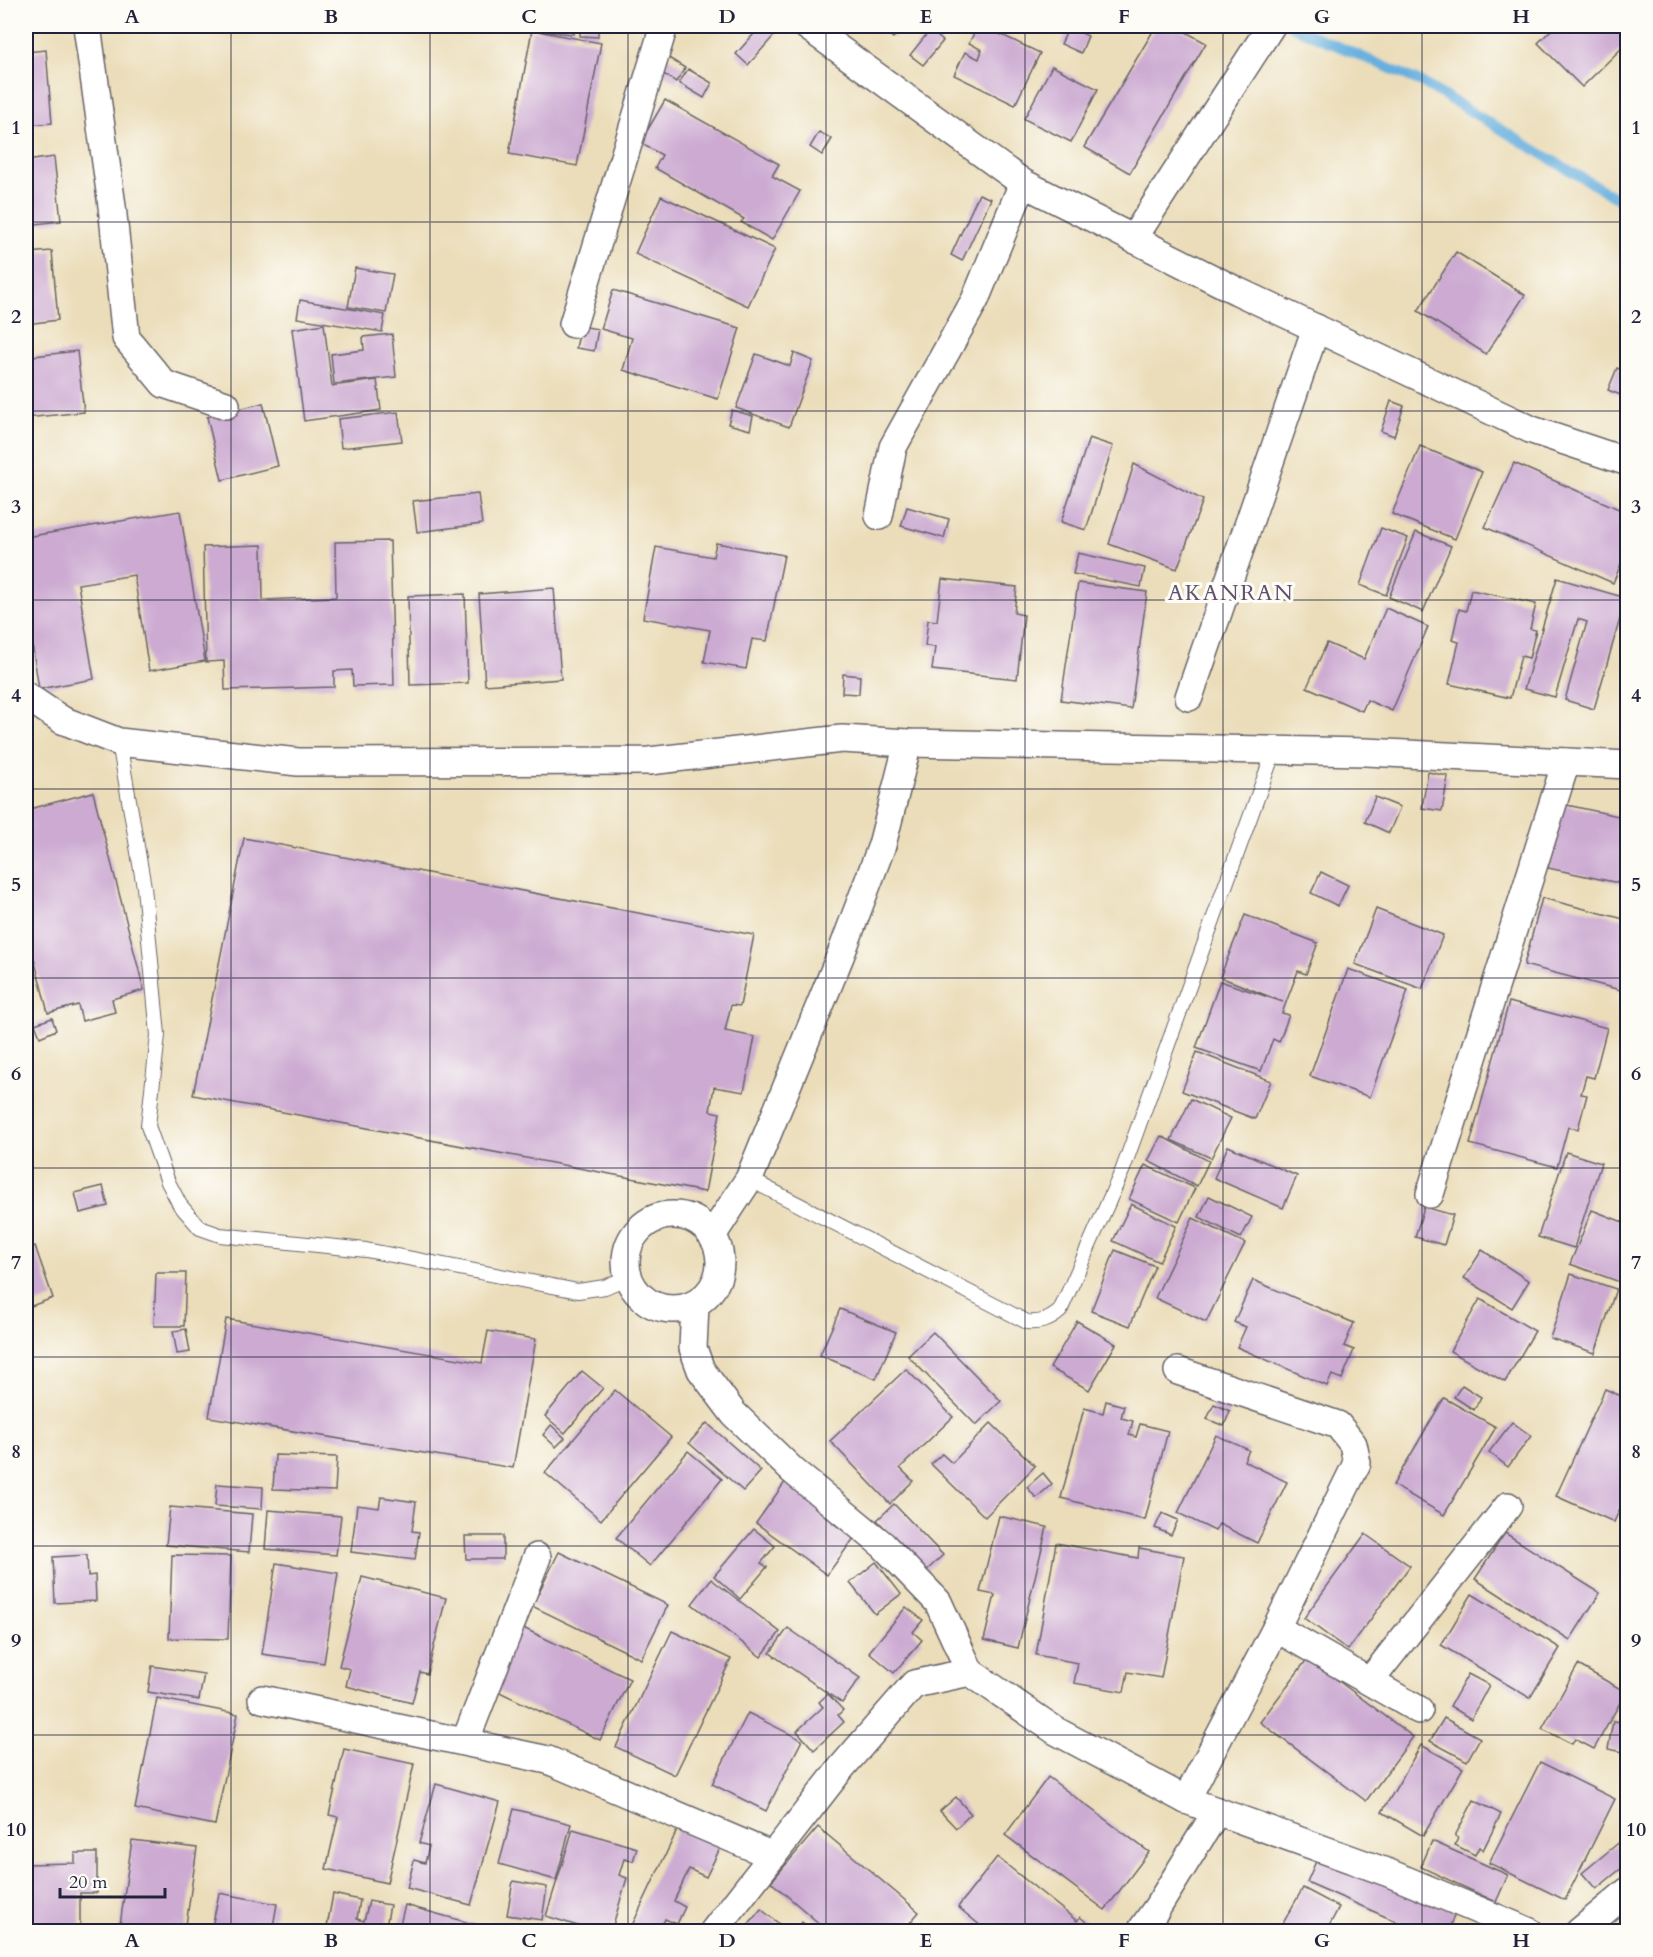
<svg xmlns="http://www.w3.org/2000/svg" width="1653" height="1957" font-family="Cardo,serif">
	<rect width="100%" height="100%" fill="#fdfcf7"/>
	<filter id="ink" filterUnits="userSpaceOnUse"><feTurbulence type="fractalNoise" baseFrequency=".0167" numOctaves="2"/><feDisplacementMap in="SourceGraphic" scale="12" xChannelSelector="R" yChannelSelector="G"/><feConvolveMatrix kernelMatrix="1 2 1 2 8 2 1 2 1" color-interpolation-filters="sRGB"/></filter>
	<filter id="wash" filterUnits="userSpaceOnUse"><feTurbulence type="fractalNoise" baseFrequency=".008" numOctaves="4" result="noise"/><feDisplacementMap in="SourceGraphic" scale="24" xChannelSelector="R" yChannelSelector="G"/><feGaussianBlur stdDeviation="1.35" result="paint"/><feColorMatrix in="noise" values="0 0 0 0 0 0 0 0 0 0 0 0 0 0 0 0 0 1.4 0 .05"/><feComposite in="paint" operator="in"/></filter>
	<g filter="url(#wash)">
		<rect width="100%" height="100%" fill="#ebddb9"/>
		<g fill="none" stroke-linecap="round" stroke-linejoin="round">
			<polyline stroke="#66afde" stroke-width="10" points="1291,26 1421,82 1628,205"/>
		</g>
		<g id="blocks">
			<g fill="#ccaad2">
				<polygon points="540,26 575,26 574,34 540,31"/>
				<polygon points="580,26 598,26 598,37 580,36"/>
				<polygon points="761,26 773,26 779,30 748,65 736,54"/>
				<polygon points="878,26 904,26 893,38"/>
				<polygon points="978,26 983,26 1040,53 1015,105 954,75 965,52 979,59 982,50 969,43"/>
				<polygon points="1156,26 1175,26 1206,43 1130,173 1084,147"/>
				<polygon points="1555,26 1616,26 1628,37 1628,42 1582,87 1538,43"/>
				<polygon points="1069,27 1088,36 1081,53 1061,44"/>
				<polygon points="532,30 601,43 577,166 509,154"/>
				<polygon points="930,30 943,41 923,65 910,55"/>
				<polygon points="46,50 52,123 26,125 26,52"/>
				<polygon points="667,57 685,68 676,82 659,71"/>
				<polygon points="1052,66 1098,89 1071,142 1024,119"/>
				<polygon points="688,69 712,83 704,98 679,83"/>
				<polygon points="665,100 779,164 772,176 800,191 772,240 741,222 744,219 655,168 662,155 640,143"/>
				<polygon points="819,132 832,139 822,155 810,147"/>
				<polygon points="54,157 61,221 26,225 26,161"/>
				<polygon points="979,194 991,199 962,261 951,255"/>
				<polygon points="661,196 775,249 748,306 635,254"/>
				<polygon points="52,251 58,320 26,324 26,253"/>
				<polygon points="1456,252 1525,295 1486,354 1418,311"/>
				<polygon points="355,268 393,274 386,313 348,307"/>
				<polygon points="613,290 740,328 718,399 623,370 632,338 601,329"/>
				<polygon points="300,300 385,315 382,332 297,318"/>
				<polygon points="324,324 332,386 377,380 381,410 304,421 292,329"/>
				<polygon points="581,326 598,329 594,351 576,348"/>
				<polygon points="392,334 396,377 334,384 331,354 364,350 363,337"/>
				<polygon points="77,351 84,412 26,418 26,357"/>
				<polygon points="794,353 813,361 789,427 736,408 756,354 790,366"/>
				<polygon points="1617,368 1628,373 1628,398 1608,390"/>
				<polygon points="1391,401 1404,406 1394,436 1381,431"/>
				<polygon points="263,403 278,466 222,480 207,417"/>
				<polygon points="732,410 753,416 750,430 728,424"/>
				<polygon points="398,412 402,441 341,448 338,419"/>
				<polygon points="1089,438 1113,446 1086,530 1061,522"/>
				<polygon points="1420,446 1482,472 1455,539 1392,514"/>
				<polygon points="1514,463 1628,513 1628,558 1624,557 1613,583 1485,527"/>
				<polygon points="1134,464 1203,500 1177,569 1109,544"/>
				<polygon points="478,494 482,524 417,532 413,501"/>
				<polygon points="907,507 949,519 944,538 901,526"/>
				<polygon points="180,511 205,661 149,671 134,575 78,584 94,679 39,689 26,604 26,537"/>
				<polygon points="1381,528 1408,538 1386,595 1360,585"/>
				<polygon points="1416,532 1451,546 1423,612 1389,597"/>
				<polygon points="390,541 394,685 353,686 352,670 334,671 334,687 225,690 224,661 206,662 203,547 262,545 263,600 336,597 335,542"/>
				<polygon points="716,543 784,555 767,641 752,639 746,669 704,662 710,630 643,618 656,547 713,557"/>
				<polygon points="1078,553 1145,568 1141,587 1073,574"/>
				<polygon points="1557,578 1626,598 1594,709 1565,700 1587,622 1578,619 1555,697 1524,689"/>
				<polygon points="942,579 1017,587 1014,613 1024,615 1017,679 932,670 935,647 925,646 928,620 937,621"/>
				<polygon points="1078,583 1147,592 1131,709 1061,700"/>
				<polygon points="554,588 561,679 485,685 479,594"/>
				<polygon points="1471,590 1536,604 1530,629 1536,630 1529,658 1521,656 1510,698 1449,684 1459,642 1452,640 1459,609 1466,611"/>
				<polygon points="465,594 468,683 410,685 408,596"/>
				<polygon points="1386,608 1428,627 1392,711 1367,700 1362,711 1307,687 1327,643 1364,659"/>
				<polygon points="843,674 860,676 859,694 842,693"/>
				<polygon points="1428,772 1448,776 1442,811 1422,808"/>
				<polygon points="93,792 144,990 112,999 115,1012 82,1021 78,1005 48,1013 26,927 26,810"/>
				<polygon points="1375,797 1400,807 1389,833 1365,822"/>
				<polygon points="1562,804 1628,818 1628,885 1548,868"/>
				<polygon points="244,838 754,935 740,1006 731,1005 725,1031 755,1037 744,1092 714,1087 710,1111 720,1113 705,1192 193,1095"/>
				<polygon points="1321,872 1348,885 1338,906 1311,893"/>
				<polygon points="1542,898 1628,920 1628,992 1524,965"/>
				<polygon points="1376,909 1443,935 1422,989 1355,964"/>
				<polygon points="1245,915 1318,943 1306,974 1298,971 1282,1013 1289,1015 1279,1042 1273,1039 1261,1071 1196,1048 1220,981 1283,1002 1220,977"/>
				<polygon points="1348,969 1408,990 1370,1097 1310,1076"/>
				<polygon points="1509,1002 1607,1028 1594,1078 1586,1076 1581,1094 1587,1095 1578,1129 1568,1127 1557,1167 1470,1144"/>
				<polygon points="52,1018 56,1030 40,1037 35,1024"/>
				<polygon points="1197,1052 1271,1081 1255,1119 1182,1091"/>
				<polygon points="1191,1099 1231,1118 1211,1158 1171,1140"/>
				<polygon points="1161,1136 1209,1161 1197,1186 1148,1161"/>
				<polygon points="1228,1146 1297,1176 1283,1208 1214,1178"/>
				<polygon points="1566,1152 1601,1163 1574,1248 1538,1237"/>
				<polygon points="1145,1165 1195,1188 1179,1222 1129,1199"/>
				<polygon points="103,1186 108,1206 80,1213 75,1193"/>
				<polygon points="1209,1196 1252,1217 1241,1238 1199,1217"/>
				<polygon points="1131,1204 1176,1226 1159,1262 1113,1241"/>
				<polygon points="1424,1207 1453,1215 1444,1245 1415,1237"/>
				<polygon points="1592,1210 1628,1224 1628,1285 1570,1264"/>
				<polygon points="1193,1218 1245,1243 1206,1322 1155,1298"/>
				<polygon points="35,1246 53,1298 26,1308 26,1249"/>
				<polygon points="1115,1250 1155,1266 1130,1326 1091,1311"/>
				<polygon points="1482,1250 1529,1281 1512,1308 1464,1278"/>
				<polygon points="156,1273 186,1273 184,1326 154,1326"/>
				<polygon points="1571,1274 1616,1289 1595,1353 1550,1338"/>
				<polygon points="1253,1280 1354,1323 1344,1346 1354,1350 1342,1379 1332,1375 1327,1386 1237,1347 1246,1327 1234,1322"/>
				<polygon points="1480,1299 1535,1331 1505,1382 1450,1351"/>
				<polygon points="840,1309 896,1332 876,1379 820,1355"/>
				<polygon points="226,1319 482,1363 488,1331 536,1339 513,1468 209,1417"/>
				<polygon points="1077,1321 1116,1344 1089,1390 1050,1368"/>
				<polygon points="186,1329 190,1352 177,1354 173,1331"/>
				<polygon points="933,1332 1001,1401 976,1425 908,1356"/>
				<polygon points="906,1369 953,1417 900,1468 913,1481 890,1504 830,1441"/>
				<polygon points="582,1371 603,1388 565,1433 545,1416"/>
				<polygon points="1462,1385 1481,1397 1474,1410 1454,1397"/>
				<polygon points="1605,1389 1628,1399 1628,1491 1614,1522 1556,1496"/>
				<polygon points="615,1390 671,1437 601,1520 545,1473"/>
				<polygon points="1444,1398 1496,1427 1444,1515 1393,1485"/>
				<polygon points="1106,1401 1124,1406 1121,1418 1133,1421 1129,1435 1136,1437 1140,1424 1168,1431 1145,1520 1061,1498 1084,1408 1103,1413"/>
				<polygon points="1214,1404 1230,1411 1224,1426 1207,1419"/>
				<polygon points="1512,1422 1531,1436 1508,1467 1489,1452"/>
				<polygon points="707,1423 761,1471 743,1491 689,1443"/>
				<polygon points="991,1423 1035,1466 985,1517 931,1464 942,1454 952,1463"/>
				<polygon points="551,1425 565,1438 556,1447 543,1435"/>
				<polygon points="1216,1435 1249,1450 1244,1461 1287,1482 1257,1543 1219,1524 1215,1531 1178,1513"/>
				<polygon points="688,1451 722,1479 650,1566 616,1538"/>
				<polygon points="275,1455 337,1457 335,1491 273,1489"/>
				<polygon points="1043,1473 1052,1484 1036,1498 1027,1487"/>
				<polygon points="785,1482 836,1519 833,1523 843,1530 846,1526 857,1534 827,1575 756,1523"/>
				<polygon points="217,1484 263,1487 262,1509 215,1506"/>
				<polygon points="381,1497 416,1502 412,1531 419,1532 415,1560 351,1552 357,1505 379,1508"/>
				<polygon points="894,1504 943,1555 926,1571 877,1520"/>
				<polygon points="170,1507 252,1514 249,1552 166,1545"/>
				<polygon points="268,1510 341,1516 336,1555 265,1549"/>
				<polygon points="1162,1513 1178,1520 1171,1535 1155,1528"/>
				<polygon points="999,1516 1047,1527 1018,1648 984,1640 995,1595 980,1592"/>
				<polygon points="754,1529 775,1546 761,1563 767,1567 740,1599 714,1576"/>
				<polygon points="1505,1533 1600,1593 1570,1640 1475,1579"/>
				<polygon points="1365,1534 1410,1566 1348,1650 1304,1618"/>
				<polygon points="465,1536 503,1536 503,1559 466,1559"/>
				<polygon points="1056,1543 1138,1558 1139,1548 1184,1556 1161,1678 1128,1672 1124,1692 1074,1683 1078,1663 1036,1655"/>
				<polygon points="559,1552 668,1605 641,1659 532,1606"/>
				<polygon points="87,1555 88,1576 95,1575 96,1601 55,1603 53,1557"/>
				<polygon points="172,1555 231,1556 228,1639 169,1638"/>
				<polygon points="876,1562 901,1594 875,1614 850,1583"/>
				<polygon points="276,1563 338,1573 324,1663 262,1654"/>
				<polygon points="362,1577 446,1598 427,1674 420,1672 412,1703 346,1686 350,1669 339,1666"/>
				<polygon points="711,1579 780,1632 761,1657 692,1604"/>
				<polygon points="1472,1594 1560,1648 1530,1698 1441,1645"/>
				<polygon points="906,1607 923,1620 913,1632 922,1640 894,1673 869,1652"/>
				<polygon points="521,1627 630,1679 600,1740 491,1688"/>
				<polygon points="788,1628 860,1678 842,1703 770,1653"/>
				<polygon points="672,1631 731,1659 675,1775 616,1747"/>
				<polygon points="1308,1658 1413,1737 1366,1801 1260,1722"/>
				<polygon points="1578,1665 1626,1692 1594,1749 1575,1739 1572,1744 1542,1729"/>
				<polygon points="152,1666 204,1674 199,1700 148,1692"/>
				<polygon points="1468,1674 1489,1685 1471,1719 1450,1706"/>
				<polygon points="828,1694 843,1710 838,1715 844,1722 814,1750 797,1731 823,1707 819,1702"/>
				<polygon points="157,1698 238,1714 215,1825 135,1809"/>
				<polygon points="748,1713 802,1740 766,1811 712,1784"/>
				<polygon points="1444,1718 1480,1738 1467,1761 1430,1741"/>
				<polygon points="1613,1721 1628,1723 1624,1752 1608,1749"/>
				<polygon points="1421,1745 1463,1768 1423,1836 1382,1812"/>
				<polygon points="344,1749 414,1764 387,1883 326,1869 338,1817 329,1815"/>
				<polygon points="1540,1762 1615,1799 1565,1900 1489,1863"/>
				<polygon points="1048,1777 1149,1852 1105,1910 1005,1835"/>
				<polygon points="436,1784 500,1802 471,1905 407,1888 414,1860 425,1863 429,1846 419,1843"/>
				<polygon points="956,1797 971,1814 956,1828 940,1811"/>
				<polygon points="1474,1800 1501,1814 1483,1850 1479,1847 1475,1855 1455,1845 1458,1838 1455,1836"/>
				<polygon points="514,1809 571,1824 556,1880 499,1864"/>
				<polygon points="681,1822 723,1842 706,1877 689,1869 674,1901 685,1907 677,1924 665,1919 659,1932 629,1932"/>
				<polygon points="818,1827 919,1912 902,1932 829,1932 771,1882"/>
				<polygon points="573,1829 637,1848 633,1861 624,1859 619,1875 627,1878 611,1932 597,1932 546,1916"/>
				<polygon points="1628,1835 1628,1863 1596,1889 1582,1873"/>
				<polygon points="132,1840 197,1848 185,1932 119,1932"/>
				<polygon points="1432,1841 1508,1875 1496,1902 1421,1867"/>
				<polygon points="1320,1852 1456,1912 1447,1932 1420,1932 1307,1882"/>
				<polygon points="75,1853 97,1853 97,1893 80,1893 80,1932 26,1932 26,1864 75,1863"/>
				<polygon points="997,1857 1077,1921 1080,1917 1092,1927 1089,1932 988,1932 958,1907"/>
				<polygon points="513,1881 547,1887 542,1920 507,1915"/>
				<polygon points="1303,1888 1339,1907 1326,1932 1294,1932 1282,1925"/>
				<polygon points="219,1893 277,1904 272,1932 211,1932"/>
				<polygon points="333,1894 360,1900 357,1919 364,1921 369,1901 390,1905 385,1932 326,1932"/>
				<polygon points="405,1905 495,1930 494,1932 398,1932"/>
				<polygon points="761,1909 789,1932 742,1932"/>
				<polygon points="802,1922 814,1932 794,1932"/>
				<polygon points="922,1922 933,1932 914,1932"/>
			</g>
		</g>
	</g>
	<g filter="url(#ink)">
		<use href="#blocks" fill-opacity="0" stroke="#686367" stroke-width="1.5"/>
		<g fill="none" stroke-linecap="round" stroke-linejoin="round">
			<g stroke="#686367" stroke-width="16">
				<g id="lane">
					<polyline points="119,742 144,887 158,1035 148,1126 168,1182 180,1205 200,1228 220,1235 366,1250 578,1291 605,1287 628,1277"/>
					<path d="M749 1179 1027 1322C1041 1323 1050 1320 1060 1311L1123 1169 1274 751"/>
				</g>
			</g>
			<g stroke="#686367" stroke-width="30">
				<g id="street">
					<polyline points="87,26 112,206 126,338 164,384 226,405"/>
					<polyline points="807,26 1023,183 1237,291 1532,430 1628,462"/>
					<polyline points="1133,239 1271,26"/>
					<polyline points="573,324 664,26"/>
					<polyline points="879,516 893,447 975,300 1023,183"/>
					<polyline points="26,696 62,720 119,742 298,762 649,761 842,739 908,743 1366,752 1628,765"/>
					<polyline points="1189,697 1316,328"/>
					<polyline points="1430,1194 1566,762"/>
					<circle cx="673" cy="1262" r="47"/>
					<polyline points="713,1234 749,1179 841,954 882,845 908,743"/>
					<polyline points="695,1305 693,1348 701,1370 734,1414 793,1471 883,1545 938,1602 970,1672"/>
					<polyline points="1178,1371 1338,1425 1353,1444 1357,1463 1276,1628 1186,1800"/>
					<polyline points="1276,1628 1419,1710"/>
					<polyline points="1370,1681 1508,1506"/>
					<polyline points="262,1699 548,1760 773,1856"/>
					<polyline points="465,1742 537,1557"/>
					<polyline points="713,1932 842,1767 914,1684 970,1672 1056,1731 1186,1800 1389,1873 1530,1932"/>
					<polyline points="1140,1932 1157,1908 1217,1811"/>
					<polyline points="1579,1932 1628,1891"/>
				</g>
			</g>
			<use href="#lane" stroke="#fff" stroke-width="14"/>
			<use href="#street" stroke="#fff" stroke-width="27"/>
		</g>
	</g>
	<path fill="none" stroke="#22223b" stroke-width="1.5" stroke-opacity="0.55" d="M231 26V1932M430 26V1932M628 26V1932M826 26V1932M1025 26V1932M1223 26V1932M1422 26V1932M26 222H1628M26 411H1628M26 600H1628M26 789H1628M26 978H1628M26 1168H1628M26 1357H1628M26 1546H1628M26 1735H1628"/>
	<g text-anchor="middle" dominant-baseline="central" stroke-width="6" stroke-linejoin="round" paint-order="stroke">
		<g font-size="22" letter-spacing="1.5" fill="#5e5270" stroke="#fdfcf7">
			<text x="1231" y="593">AKANRAN</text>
		</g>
	</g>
	<rect width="1653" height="1957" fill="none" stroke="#fdfcf7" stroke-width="66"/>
	<path d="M60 1888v9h105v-9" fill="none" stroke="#22223b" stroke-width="3"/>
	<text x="69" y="1888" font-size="18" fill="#22223b" stroke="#fdfcf7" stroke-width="4.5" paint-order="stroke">20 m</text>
	<rect x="33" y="33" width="1587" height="1891" fill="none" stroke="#22223b" stroke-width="2"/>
	<g font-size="20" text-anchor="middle" font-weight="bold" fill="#22223b">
		<text x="132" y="23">A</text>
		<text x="331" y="23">B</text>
		<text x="529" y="23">C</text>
		<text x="727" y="23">D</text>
		<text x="926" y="23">E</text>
		<text x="1124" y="23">F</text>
		<text x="1322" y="23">G</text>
		<text x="1521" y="23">H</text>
		<text x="16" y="134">1</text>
		<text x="1636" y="134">1</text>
		<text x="16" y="323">2</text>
		<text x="1636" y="323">2</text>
		<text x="16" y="513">3</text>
		<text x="1636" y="513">3</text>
		<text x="16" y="702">4</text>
		<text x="1636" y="702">4</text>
		<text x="16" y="891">5</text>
		<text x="1636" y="891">5</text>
		<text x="16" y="1080">6</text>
		<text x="1636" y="1080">6</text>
		<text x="16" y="1269">7</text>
		<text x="1636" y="1269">7</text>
		<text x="16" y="1458">8</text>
		<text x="1636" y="1458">8</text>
		<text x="16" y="1647">9</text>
		<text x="1636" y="1647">9</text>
		<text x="16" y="1836">10</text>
		<text x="1636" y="1836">10</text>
		<text x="132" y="1947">A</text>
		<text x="331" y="1947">B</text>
		<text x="529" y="1947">C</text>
		<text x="727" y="1947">D</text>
		<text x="926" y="1947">E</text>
		<text x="1124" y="1947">F</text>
		<text x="1322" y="1947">G</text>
		<text x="1521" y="1947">H</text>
	</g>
</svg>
